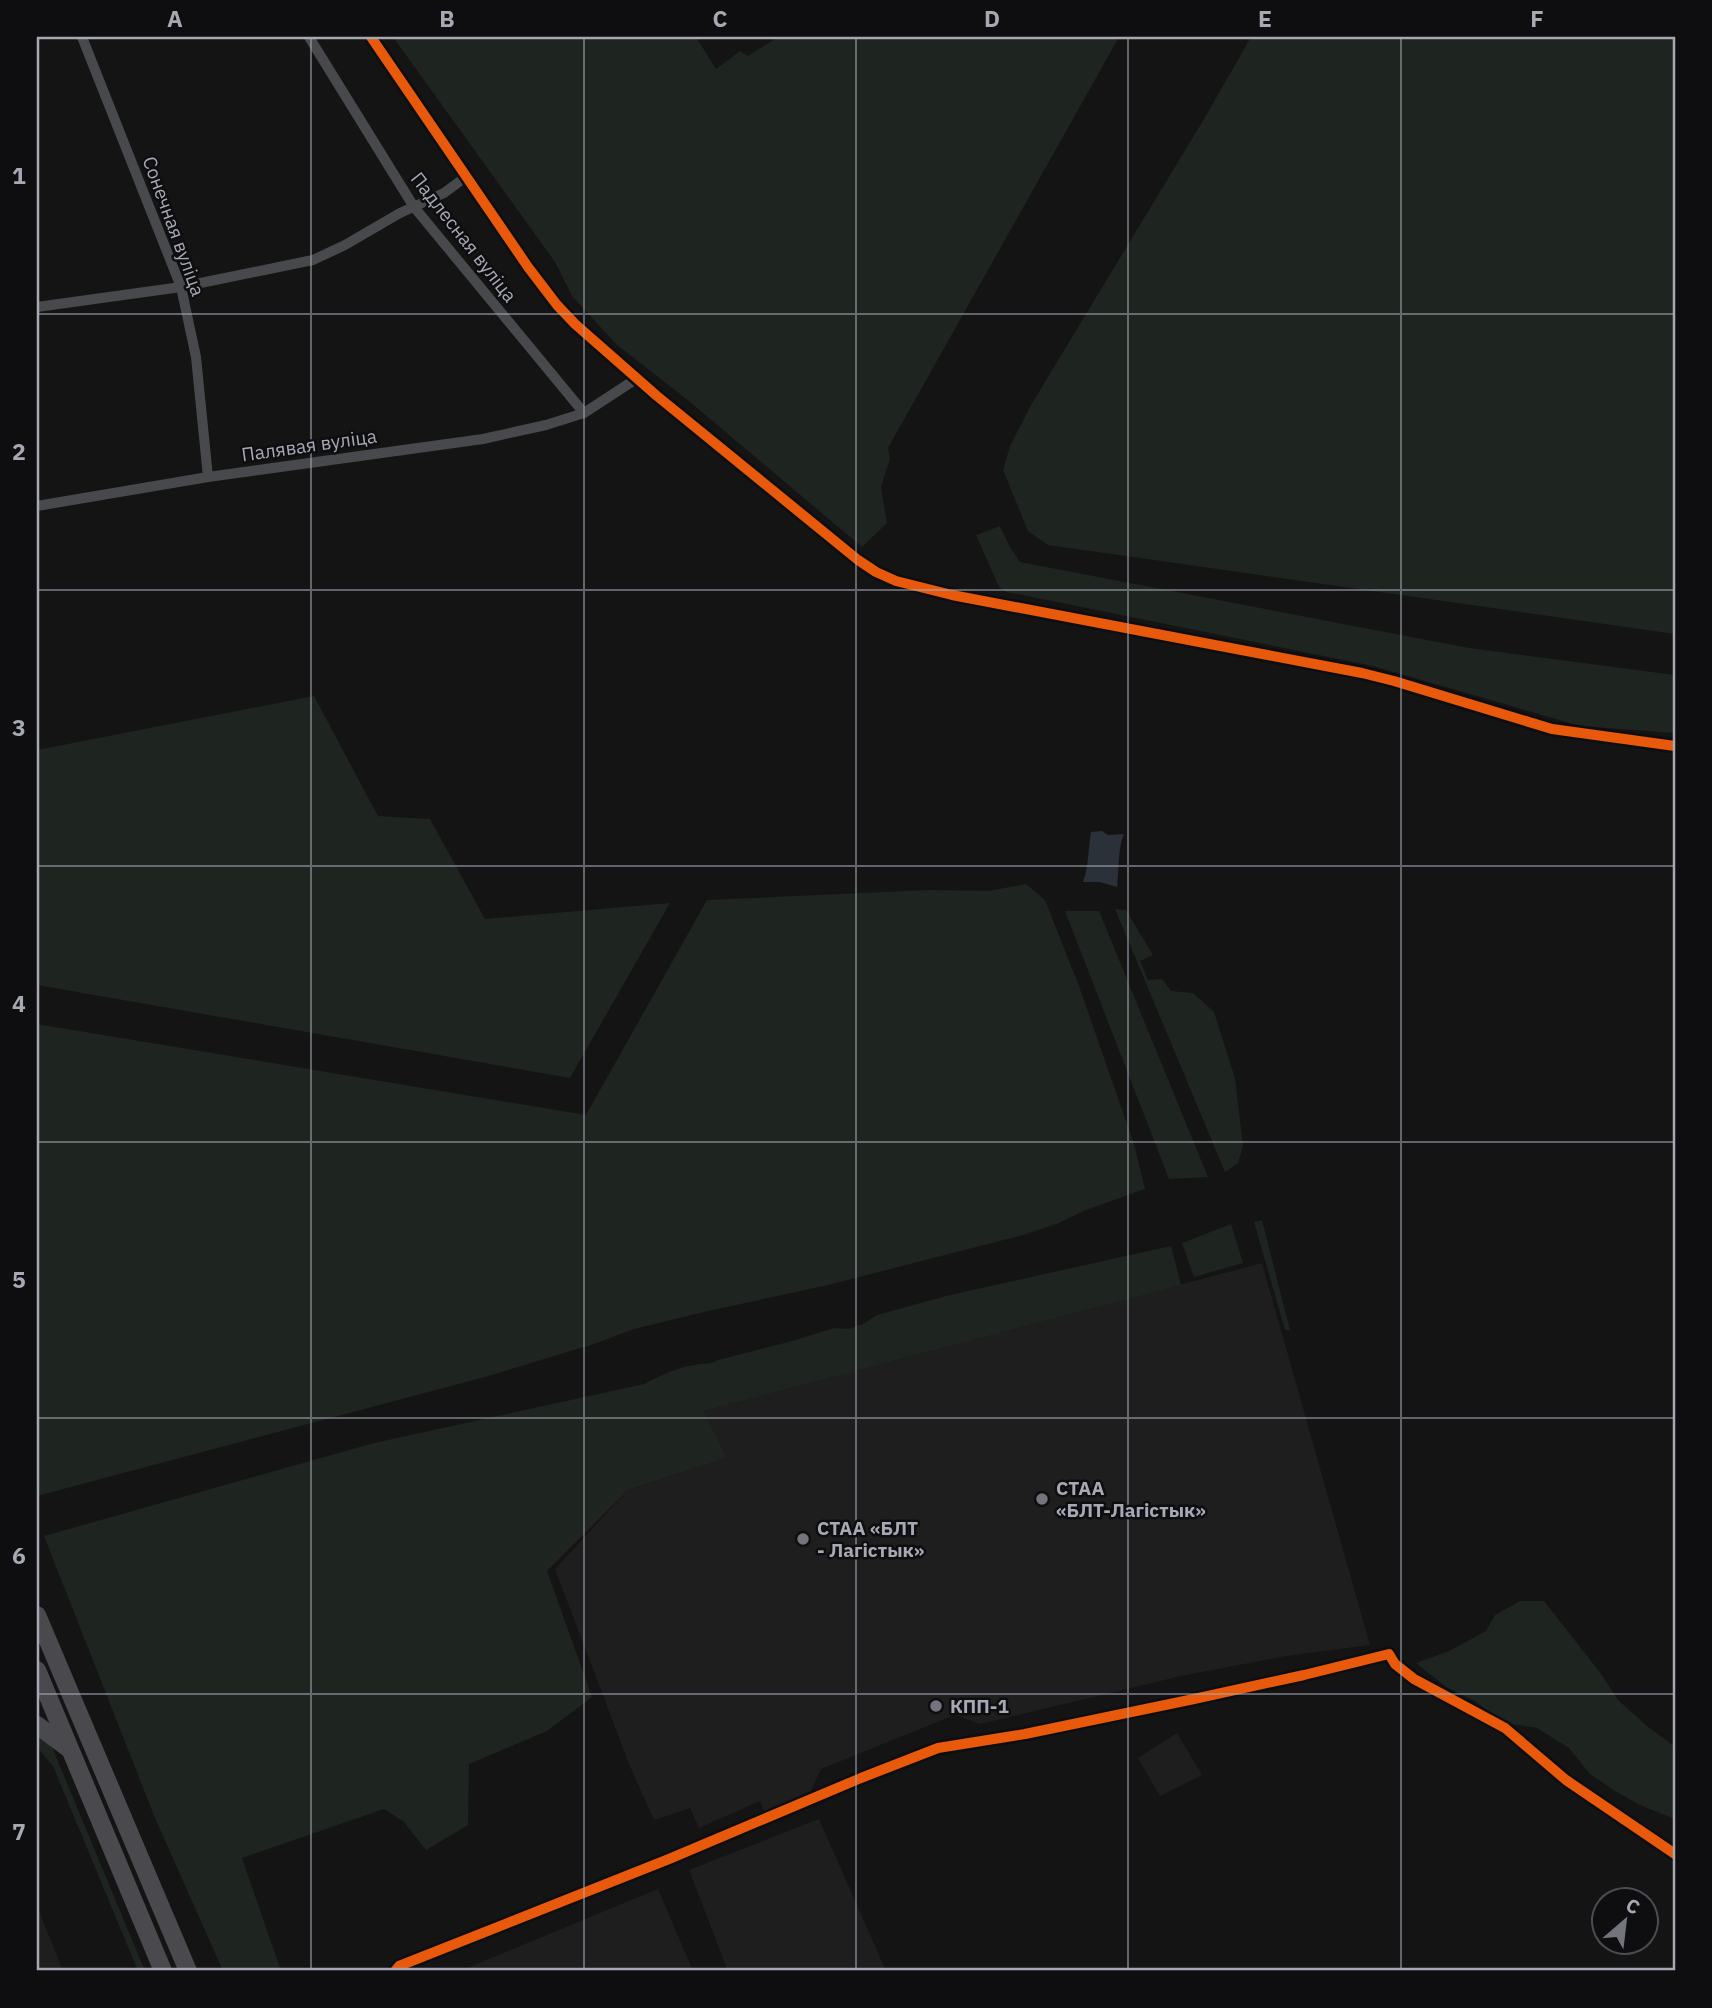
<svg xmlns="http://www.w3.org/2000/svg" width="1712" height="2008" font-family="'IBM Plex Sans',sans-serif">
	<rect width="100%" height="100%" fill="#141414"/>
	<g fill="#1e1e1f">
		<polygon points="1262,1263 1370,1645 1286,1656 1181,1676 980,1724 955,1715 821,1769 809,1795 765,1813 760,1801 699,1828 690,1808 654,1820 629,1764 555,1569 628,1490 727,1458 704,1411"/>
		<polygon points="1177,1733 1202,1775 1160,1796 1138,1758"/>
		<polygon points="819,1819 886,1971 728,1971 689,1870"/>
		<polygon points="658,1889 693,1971 460,1971"/>
		<polygon points="37,1906 63,1971 37,1971"/>
	</g>
	<g fill="#1e241f">
		<polygon points="393,37 696,37 716,69 740,51 748,56 778,37 1119,37 888,448 890,459 881,487 887,523 862,547 690,402 616,344 572,296 555,262"/>
		<polygon points="1251,37 1675,37 1675,634 1048,545 1028,531 1003,470 1010,446 1031,405 1204,119"/>
		<polygon points="1000,526 1010,547 1020,562 1469,648 1675,675 1675,733 1580,726 1373,666 1007,592 999,587 976,535"/>
		<polygon points="314,696 378,816 430,819 485,919 670,903 570,1078 37,985 37,750"/>
		<polygon points="1026,884 1045,900 1079,986 1134,1144 1145,1189 1086,1210 1059,1223 1023,1235 828,1285 704,1312 634,1329 597,1343 485,1377 37,1496 37,1024 586,1115 707,900 929,890 988,891"/>
		<polygon points="1115,909 1126,910 1153,955 1140,961 1148,980 1162,979 1171,991 1193,993 1214,1012 1235,1078 1243,1146 1238,1163 1225,1172"/>
		<polygon points="1065,911 1099,911 1208,1177 1169,1179"/>
		<polygon points="1262,1220 1290,1330 1285,1330 1254,1222"/>
		<polygon points="1231,1224 1243,1263 1194,1277 1182,1243"/>
		<path d="M1171 1246 1181 1285 704 1411 727 1458 628 1490 547 1571 592 1697 547 1731 469 1764 468 1825 426 1850 403 1821 384 1809 242 1858 281 1971H223L155 1818 44 1536 374 1443 644 1384C660 1376 677 1367 695 1365 704 1363 709 1365 718 1360L792 1341 834 1328 848 1329 863 1324 877 1315 946 1296Z"/>
		<polygon points="1520,1601 1544,1601 1602,1675 1618,1700 1647,1726 1675,1747 1675,1819 1640,1805 1615,1791 1590,1774 1569,1748 1537,1728 1510,1724 1492,1714 1475,1701 1446,1687 1416,1663 1449,1651 1486,1631 1495,1615"/>
		<polygon points="37,1736 52,1747 145,1971 138,1971 53,1766 37,1747"/>
	</g>
	<path fill="#2b3138" d="M1102 831 1108 835 1124 834C1118 846 1119 872 1117 887L1100 882H1083C1089 866 1088 849 1091 832Z"/>
	<g fill="none" stroke-linecap="round" stroke-linejoin="round">
		<g stroke="#48494c" stroke-width="10">
			<polyline points="82,37 181,287 196,357 208,477"/>
			<polyline points="309,37 414,207 584,413"/>
			<polyline points="37,307 181,287 313,260 345,245 400,213 444,193 467,176"/>
			<polyline points="37,506 208,477 483,439 546,425 584,413 636,379"/>
			<polyline points="395,1971 399,1966 669,1859 861,1778 938,1748 1025,1734 1194,1699 1304,1675 1389,1654 1395,1664 1414,1679 1505,1728 1566,1780 1675,1854"/>
		</g>
		<polyline stroke="#48494c" stroke-width="12" points="371,37 528,267 557,305 575,324 657,396 858,560 876,572 896,581 952,595 1362,673 1394,681 1552,729 1675,746"/>
		<g stroke="#4a4a4e" stroke-width="18">
			<polyline points="37,1615 188,1971"/>
			<polyline points="37,1670 163,1971"/>
			<polyline points="37,1725 68,1748"/>
		</g>
		<g stroke="#0e0e10" stroke-width="15">
			<g id="cycleway">
				<polyline points="371,37 528,267 557,305 575,324 657,396 858,560 876,572 896,581 952,595 1362,673 1394,681 1552,729 1675,746"/>
				<polyline points="395,1971 399,1966 669,1859 861,1778 938,1748 1025,1734 1194,1699 1304,1675 1389,1654 1395,1664 1414,1679 1505,1728 1566,1780 1675,1854"/>
			</g>
		</g>
		<use href="#cycleway" stroke="#e8590c" stroke-width="10"/>
	</g>
	<path fill="none" stroke="#a6a8b4" stroke-width="2" stroke-opacity="0.55" d="M311 37V1971M584 37V1971M856 37V1971M1128 37V1971M1401 37V1971M37 314H1675M37 590H1675M37 866H1675M37 1142H1675M37 1418H1675M37 1694H1675"/>
	<g fill="#73747c" stroke="#0e0e10" stroke-width="2.5">
		<circle cx="1042" cy="1499" r="7"/>
		<circle cx="803" cy="1539" r="7"/>
		<circle cx="936" cy="1706" r="7"/>
	</g>
	<g text-anchor="middle" dominant-baseline="central" stroke-width="5" stroke-linejoin="round" paint-order="stroke">
		<g font-size="19" fill="#a6a8b4" stroke="#0e0e10">
			<text transform="translate(174 226) rotate(70)">Сонечная вуліца</text>
			<text transform="translate(464 237) rotate(52)">Падлесная вуліца</text>
			<text transform="translate(309 445) rotate(-8)">Палявая вуліца</text>
		</g>
		<g font-size="19" font-weight="bold" fill="#a6a8b4" stroke="#0e0e10" text-anchor="start">
			<text x="1056" y="1488">СТАА<tspan x="1056" dy="22">«БЛТ-Лагістык»</tspan></text>
			<text x="817" y="1528">СТАА «БЛТ<tspan x="817" dy="22">- Лагістык»</tspan></text>
			<text x="950" y="1706">КПП-1</text>
		</g>
	</g>
	<rect width="1712" height="2008" fill="none" stroke="#0e0e10" stroke-width="77"/>
	<g transform="translate(1625 1921) rotate(28)"><circle r="33" fill="#0e0e10" stroke="#4b4c52" stroke-width="2"/>
	<path d="M0-5L12 26L0 18L-12 26Z" fill="#73747c"/>
	<text y="-10" font-size="19" font-weight="bold" text-anchor="middle" fill="#a6a8b4">С</text>
	</g>
	<rect x="38" y="38" width="1636" height="1931" fill="none" stroke="#a6a8b4" stroke-width="2.5"/>
	<g font-size="23" text-anchor="middle" font-weight="bold" fill="#a6a8b4">
		<text x="175" y="27">A</text>
		<text x="447" y="27">B</text>
		<text x="720" y="27">C</text>
		<text x="992" y="27">D</text>
		<text x="1265" y="27">E</text>
		<text x="1537" y="27">F</text>
		<text x="19" y="184">1</text>
		<text x="19" y="460">2</text>
		<text x="19" y="736">3</text>
		<text x="19" y="1012">4</text>
		<text x="19" y="1288">5</text>
		<text x="19" y="1564">6</text>
		<text x="19" y="1840">7</text>
	</g>
</svg>
